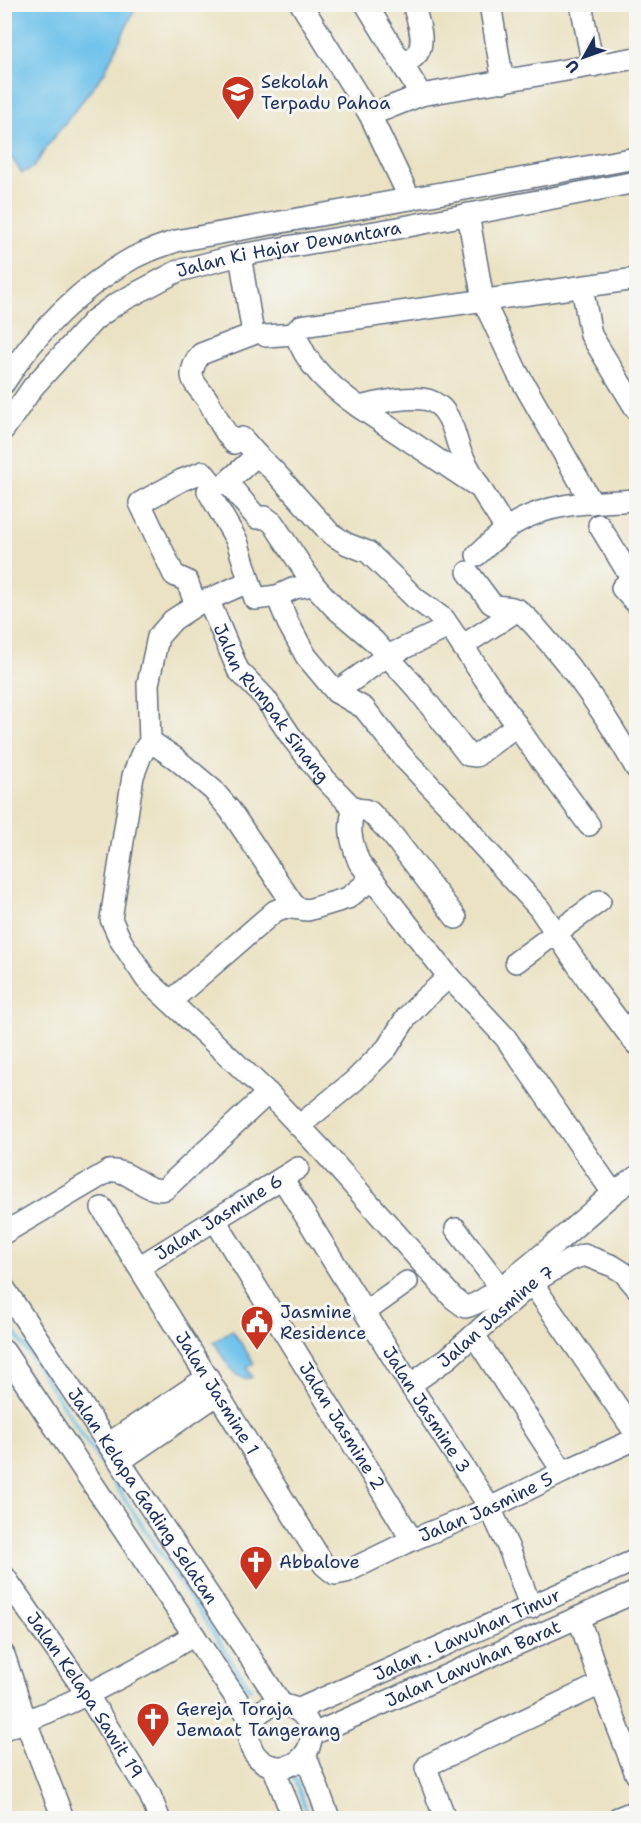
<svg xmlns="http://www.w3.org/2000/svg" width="641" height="1823" font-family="'Shantell Sans',sans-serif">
	<rect width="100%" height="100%" fill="#f6f6f2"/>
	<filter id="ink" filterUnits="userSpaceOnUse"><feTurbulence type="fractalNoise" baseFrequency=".0167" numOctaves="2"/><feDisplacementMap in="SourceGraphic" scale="12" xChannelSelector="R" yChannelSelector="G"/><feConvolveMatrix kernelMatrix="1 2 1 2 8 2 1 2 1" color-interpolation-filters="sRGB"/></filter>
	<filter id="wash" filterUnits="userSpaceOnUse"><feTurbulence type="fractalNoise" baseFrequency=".008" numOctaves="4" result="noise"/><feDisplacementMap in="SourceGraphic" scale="24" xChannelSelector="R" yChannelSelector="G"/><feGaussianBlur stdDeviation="1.35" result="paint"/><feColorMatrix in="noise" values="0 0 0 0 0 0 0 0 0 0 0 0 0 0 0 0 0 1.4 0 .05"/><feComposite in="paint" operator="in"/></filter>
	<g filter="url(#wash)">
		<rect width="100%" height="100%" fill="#eae2c2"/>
		<g fill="#6fc2eb" stroke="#4578a4" stroke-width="1.5">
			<polygon points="5,4 134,5 134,11 104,73 48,145 34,167 22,173 5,149"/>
			<path d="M232 1330 254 1363 247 1368 252 1377C235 1385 222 1354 214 1342Z"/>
		</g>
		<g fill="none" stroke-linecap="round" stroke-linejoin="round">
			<g stroke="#6fc2eb" stroke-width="4">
				<polyline points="4,1316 250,1689"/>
				<polyline points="293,1774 309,1818"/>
			</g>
		</g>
	</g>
	<g filter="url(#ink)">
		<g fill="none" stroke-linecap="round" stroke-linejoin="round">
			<g stroke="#636e81" stroke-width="24">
				<g id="minor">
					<polyline points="301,4 370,115 410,199"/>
					<polyline points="366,4 421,95"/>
					<polyline points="490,4 503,82"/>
					<polyline points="581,4 593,66"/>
					<path d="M402 63C406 61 412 59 415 56 428 44 417 19 413 4"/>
					<polyline points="370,115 421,95 636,58"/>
					<polyline points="468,214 483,300 517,372 592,503"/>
					<path d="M240 255 253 334 201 354C196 359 192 368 192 375 193 384 202 392 207 399 217 415 221 429 234 443L242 438 257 455 227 482 257 518 265 517 273 523 314 585 334 607 374 641 418 690 468 755 476 756 517 725"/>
					<polyline points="582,287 591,335 636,409"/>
					<polyline points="266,336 295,334"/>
					<path d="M4 383C36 332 81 287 133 258 146 251 162 246 176 241L636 158"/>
					<polyline points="359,407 477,486"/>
					<path id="s1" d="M4 429 33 387 94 320 116 304 178 271 240 255 398 228 636 182"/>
					<polyline points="257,455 274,471 330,533 347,544 368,552 416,599 444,619 530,745 589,825"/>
					<polyline points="599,525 630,576 630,580 622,588 636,603"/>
					<path d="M506 529C490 504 474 480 461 453 456 441 454 425 446 414 443 408 435 402 428 400 409 395 378 403 359 407 331 387 306 366 295 332L301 326 636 279"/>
					<path d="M477 555C490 543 502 531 517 522 554 501 596 503 636 500"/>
					<path d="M468 572 491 603C500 610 511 604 520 612 530 619 538 630 546 639 581 678 610 722 636 768"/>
					<path d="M248 582 196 605 173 620 158 637 148 684 150 741 141 755 133 776 111 919 121 941 146 979 268 1093 323 1151 453 1298 465 1307C490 1305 585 1217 610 1196 618 1189 628 1183 636 1177"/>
					<polyline points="277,596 288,623 306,656 336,692 364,708 401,755 455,812 479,842 539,908 590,983 636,1044"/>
					<path id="s2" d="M208 599 238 670 265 698 292 738 323 777 354 809"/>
					<polyline points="196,605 187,581 174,575 140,503 182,480 203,472 215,487 208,491 237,541 255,599 277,596 295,588 314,585"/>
					<polyline points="462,646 518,610"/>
					<polyline points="336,692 387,656 449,627"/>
					<polyline points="150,741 175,758 213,790 230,810 295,907"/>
					<path d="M354 809C347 828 352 844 359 862L449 977 505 1037 613 1193"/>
					<polyline points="354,809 365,810 370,812 393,836 456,918"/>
					<polyline points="516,962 600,901"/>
					<polyline points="171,1001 275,911 285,907 308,910 348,898 372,879"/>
					<polyline points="299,1126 354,1081 387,1048 406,1018 424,999 449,977"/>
					<path id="s3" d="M282 1178 410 1385 490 1508 510 1551 531 1608"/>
					<path id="s4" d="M102 1208 324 1565 335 1574 346 1572 412 1540 490 1508 563 1472 636 1439"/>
					<path id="s5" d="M215 1220 412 1540"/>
					<polyline points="456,1229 500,1287"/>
					<path d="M4 1233 109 1171C130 1168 145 1194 165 1189L268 1093"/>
					<path id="s6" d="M139 1267 298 1168"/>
					<polyline points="532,1283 636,1434"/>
					<path id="s7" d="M4 1288 282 1705"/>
					<polyline points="365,1312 407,1282"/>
					<polyline points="474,1335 563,1472"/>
					<polyline points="4,1351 252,1722"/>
					<path id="s8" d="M410 1385 448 1358 532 1283 570 1260 584 1255 613 1266 624 1273 636 1287"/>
					<polyline points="108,1444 208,1377"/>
					<polyline points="120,1461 218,1394"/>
					<path id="s9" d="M4 1576 87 1694 150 1795 159 1818"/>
					<polyline points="579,1619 601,1684 636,1774"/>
					<polyline points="4,1655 26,1722 63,1818"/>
					<circle cx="280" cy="1736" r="31"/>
					<path id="s10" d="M297 1710 636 1560"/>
					<path d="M4 1729C71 1706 134 1672 194 1635"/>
					<path id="s11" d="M311 1735 636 1592"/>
					<polyline points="305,1754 329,1818"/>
					<polyline points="273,1766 293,1818"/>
					<polyline points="445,1818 426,1768 428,1765 601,1684"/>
					<polyline points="618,1818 636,1811"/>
				</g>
			</g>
			<use href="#minor" stroke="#fff" stroke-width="21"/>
		</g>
	</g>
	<defs>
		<g id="school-pin" transform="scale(1.725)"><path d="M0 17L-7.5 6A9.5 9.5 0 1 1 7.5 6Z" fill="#c8321e" stroke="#f6f6f2"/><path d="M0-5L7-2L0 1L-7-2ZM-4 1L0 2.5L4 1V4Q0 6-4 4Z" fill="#fff"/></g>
		<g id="civic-pin" transform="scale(1.725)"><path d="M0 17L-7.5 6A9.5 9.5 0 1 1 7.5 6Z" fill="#c8321e" stroke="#f6f6f2"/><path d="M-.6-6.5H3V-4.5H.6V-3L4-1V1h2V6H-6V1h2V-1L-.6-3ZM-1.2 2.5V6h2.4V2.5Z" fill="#fff"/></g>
		<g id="church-pin" transform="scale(1.725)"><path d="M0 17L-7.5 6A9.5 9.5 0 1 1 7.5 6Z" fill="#c8321e" stroke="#f6f6f2"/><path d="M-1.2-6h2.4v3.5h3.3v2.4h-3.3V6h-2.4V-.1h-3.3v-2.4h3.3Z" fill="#fff"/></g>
	</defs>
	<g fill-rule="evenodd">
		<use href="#school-pin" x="238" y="92"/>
		<use href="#civic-pin" x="257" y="1322"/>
		<use href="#church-pin" x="256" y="1562"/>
		<use href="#church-pin" x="153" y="1719"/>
	</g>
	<g text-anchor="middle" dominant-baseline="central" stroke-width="6" stroke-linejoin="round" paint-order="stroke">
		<g font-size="18" fill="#1b2f5e" stroke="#f6f6f2" text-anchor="start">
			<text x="261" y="82">Sekolah<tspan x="261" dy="21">Terpadu Pahoa</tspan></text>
			<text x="280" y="1312">Jasmine<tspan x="280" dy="21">Residence</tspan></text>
			<text x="279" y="1562">Abbalove</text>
			<text x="176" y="1709">Gereja Toraja<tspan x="176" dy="21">Jemaat Tangerang</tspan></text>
		</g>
		<g font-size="18" fill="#1b2f5e" stroke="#f6f6f2">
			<text stroke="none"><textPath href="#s1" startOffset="352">Jalan Ki Hajar Dewantara</textPath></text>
			<text stroke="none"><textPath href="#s2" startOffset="123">Jalan Rumpak Sinang</textPath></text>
			<text stroke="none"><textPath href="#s6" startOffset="94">Jalan Jasmine 6</textPath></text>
			<text stroke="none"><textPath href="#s8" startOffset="110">Jalan Jasmine 7</textPath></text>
			<text stroke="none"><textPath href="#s4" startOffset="218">Jalan Jasmine 1</textPath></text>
			<text stroke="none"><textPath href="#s3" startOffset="273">Jalan Jasmine 3</textPath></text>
			<text stroke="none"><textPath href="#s5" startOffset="242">Jalan Jasmine 2</textPath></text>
			<text stroke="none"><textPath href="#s7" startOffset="250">Jalan Kelapa Gading Selatan</textPath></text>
			<text stroke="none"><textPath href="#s4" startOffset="600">Jalan Jasmine 5</textPath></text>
			<text stroke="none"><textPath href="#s10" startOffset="186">Jalan . Lawuhan Timur</textPath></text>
			<text stroke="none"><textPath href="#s11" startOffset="177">Jalan Lawuhan Barat</textPath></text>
			<text stroke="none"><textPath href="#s9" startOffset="144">Jalan Kelapa Sawit 19</textPath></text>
		</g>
	</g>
	<rect width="641" height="1823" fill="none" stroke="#f6f6f2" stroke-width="24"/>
	<g transform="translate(584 57) rotate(230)" stroke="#f6f6f2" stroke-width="4.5" paint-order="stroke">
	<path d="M0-4.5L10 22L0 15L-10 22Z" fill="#1b2f5e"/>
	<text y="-9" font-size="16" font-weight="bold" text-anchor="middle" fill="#1b2f5e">U</text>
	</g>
</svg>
